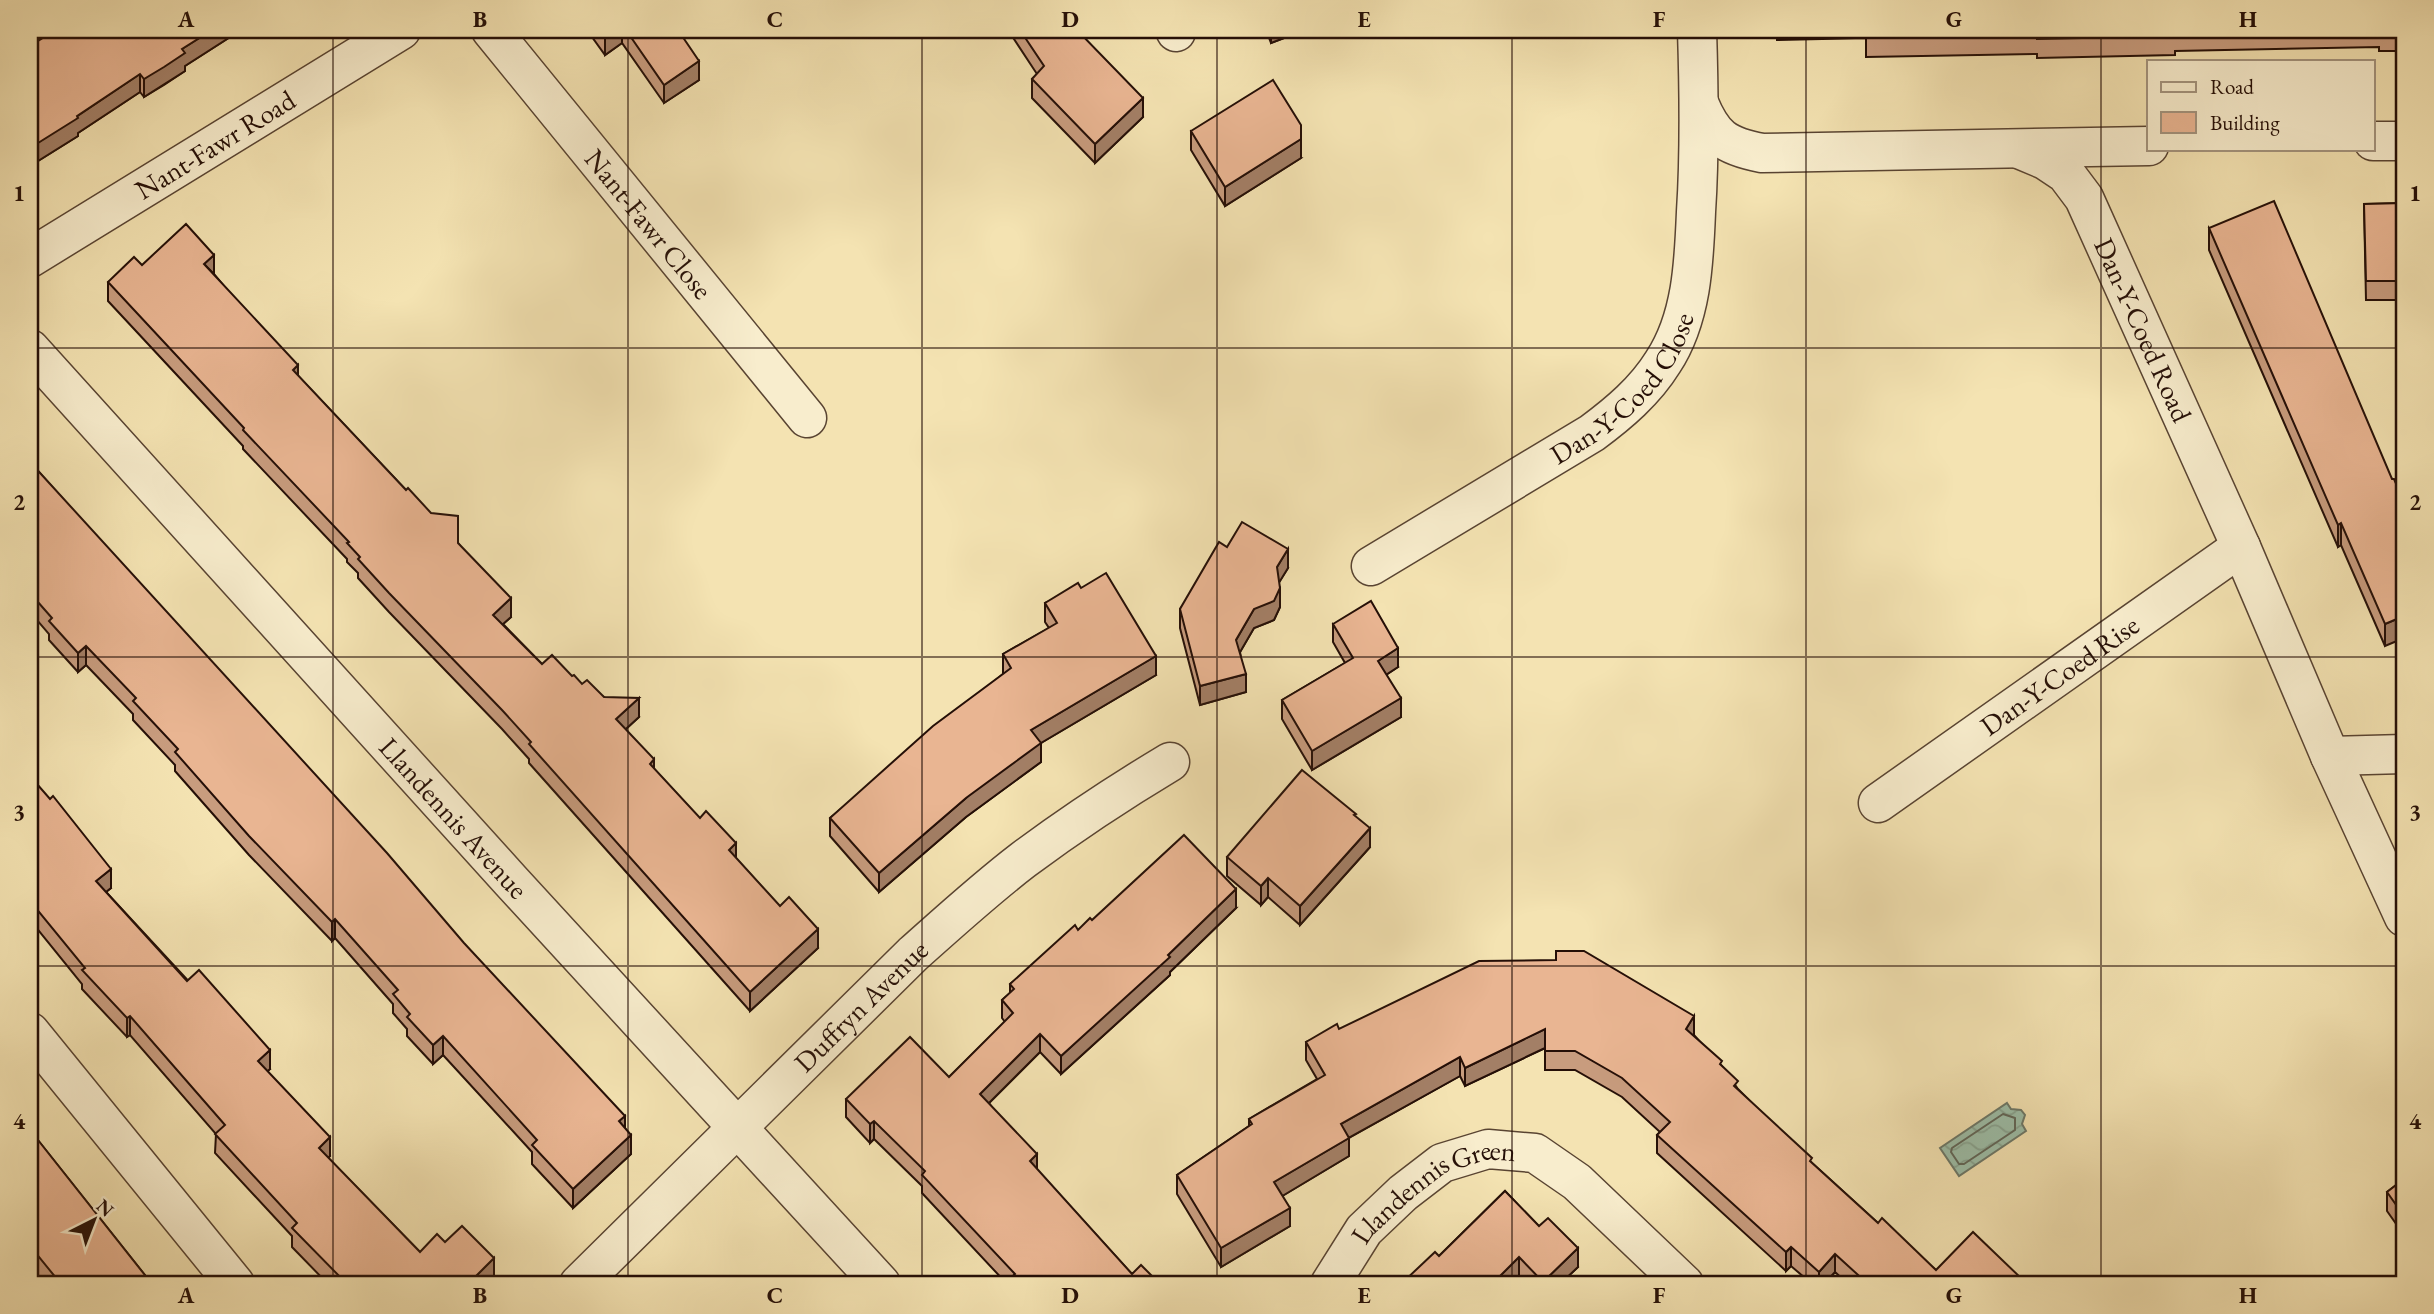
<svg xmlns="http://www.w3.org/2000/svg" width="2434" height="1314" font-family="'EB Garamond',serif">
	<defs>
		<pattern id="water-waves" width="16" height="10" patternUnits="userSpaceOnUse" patternTransform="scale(1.75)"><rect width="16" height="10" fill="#9cbea8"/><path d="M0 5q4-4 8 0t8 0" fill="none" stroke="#86a28f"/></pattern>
	</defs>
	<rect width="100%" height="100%" fill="#f4e3b2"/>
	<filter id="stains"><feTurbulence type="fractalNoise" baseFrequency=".00286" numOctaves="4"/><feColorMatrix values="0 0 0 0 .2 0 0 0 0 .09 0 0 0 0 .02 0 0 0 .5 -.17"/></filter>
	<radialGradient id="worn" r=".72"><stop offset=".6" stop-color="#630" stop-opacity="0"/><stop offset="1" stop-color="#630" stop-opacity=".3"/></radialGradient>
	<polygon fill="url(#water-waves)" stroke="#6c7868" stroke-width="2" points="2007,1103 2011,1109 2021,1110 2025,1115 2022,1124 2026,1131 1959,1176 1940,1148"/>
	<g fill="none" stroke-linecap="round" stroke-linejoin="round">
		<polygon stroke="#606658" stroke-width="2" points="2003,1114 2015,1118 2015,1130 1964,1164 1959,1164 1951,1152 1952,1148"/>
		<g stroke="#594432" stroke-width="41">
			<g id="minor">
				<path id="s1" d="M491 30 807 418"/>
				<polyline points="1175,30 1176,32"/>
				<path d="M1699 103C1713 137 1725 146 1762 153L2149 146"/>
				<polyline points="2373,141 2404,141"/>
				<path id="s2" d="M2019 149 2045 160 2066 174 2084 198 2241 547 2330 756 2404 917"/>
				<path id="s3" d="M30 258 401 30"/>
				<path id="s4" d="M30 349 511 881 881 1284"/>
				<path id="s5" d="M1371 566 1592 433C1619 413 1645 391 1663 362 1692 318 1694 262 1696 212 1700 151 1699 91 1697 30"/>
				<polyline points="2330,756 2404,754"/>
				<path id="s6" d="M1878 803 2241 547"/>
				<polyline points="30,1032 235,1284"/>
				<path id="s7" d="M579 1284 913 954C949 922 985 889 1023 860 1070 825 1120 792 1170 762"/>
				<path id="s8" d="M1330 1284 1364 1230 1403 1193 1442 1163 1488 1149 1535 1153 1577 1182 1684 1284"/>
			</g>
		</g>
		<use href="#minor" stroke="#f8edcd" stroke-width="38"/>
	</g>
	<g fill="#c89c7e" stroke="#250f07" stroke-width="2">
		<polygon points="30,30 241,30 185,66 185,71 164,85 144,97 140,92 78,133 78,136 30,166 30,46 37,41"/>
		<polygon points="587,30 678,30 699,80 664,103 622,43 605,55"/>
		<polygon points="1008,30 1077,30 1143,117 1095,163 1032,98 1032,79 1037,74"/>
		<polygon points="1266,30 1305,30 1271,43"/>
		<polygon points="1777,30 2404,30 2404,51 2379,51 2379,47 2175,51 2175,55 2037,58 2037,54 1866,57 1866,38 1777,40"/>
		<polygon points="1191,131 1301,158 1225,206 1191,150"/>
		<polygon points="2404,203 2404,300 2366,300 2364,204"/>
		<polygon points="2209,228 2392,479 2385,646 2341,545 2338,547 2209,250"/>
		<polygon points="142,265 214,274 298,376 406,490 458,543 511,617 503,624 542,664 572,676 582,684 604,697 639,717 626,729 654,769 818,948 750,1011 529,763 529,759 502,729 389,612 358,578 358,573 347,562 347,559 243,449 243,446 108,301 108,282"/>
		<polygon points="30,462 625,1128 631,1154 573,1208 532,1164 532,1152 443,1055 433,1064 407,1036 407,1029 393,1013 393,1004 335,938 332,941 249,855 175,771 175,765 133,720 133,714 86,665 78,672 49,640 49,634 30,612"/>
		<polygon points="1227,547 1288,568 1279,582 1280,607 1274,620 1254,628 1240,652 1246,692 1200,705 1180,628 1180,609"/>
		<polygon points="1081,588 1156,675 1041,743 1041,762 966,817 879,892 830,836 830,818 1003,674 1003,654 1049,628 1045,622 1045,603"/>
		<polygon points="1333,624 1398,667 1386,675 1401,717 1312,770 1282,719 1282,700 1345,663 1333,642"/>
		<polygon points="30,776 111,888 106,892 270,1069 267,1071 330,1156 328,1158 420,1252 445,1242 494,1277 487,1284 328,1284 292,1247 292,1236 215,1153 216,1134 130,1035 127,1037 82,989 82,984 30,920"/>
		<polygon points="1356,817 1370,847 1300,925 1268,897 1261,905 1227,876 1227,857"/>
		<polygon points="1236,908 1170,972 1170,975 1061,1074 1040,1052 989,1103 1037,1170 1132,1274 1160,1284 1007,1284 922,1193 922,1186 874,1139 870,1143 846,1117 846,1099 949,1077 1005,1022 1002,1018 1002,1000 1010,993 1010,984 1078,930 1092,920"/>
		<polygon points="1339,1029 1694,1035 1722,1066 1738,1089 1812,1163 1878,1223 1936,1270 2023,1284 1848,1284 1835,1272 1824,1284 1812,1284 1791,1266 1786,1271 1657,1153 1657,1135 1660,1132 1622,1097 1575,1070 1545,1070 1545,1048 1465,1086 1460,1076 1349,1138 1349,1156 1282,1196 1290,1226 1221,1267 1177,1194 1177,1175 1249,1126 1249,1119 1317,1079 1306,1060 1306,1042"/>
		<polygon points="30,1130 152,1284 45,1284 30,1265"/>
		<polygon points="2404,1179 2404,1235 2387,1211 2387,1192"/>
		<polygon points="1505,1191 1578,1267 1560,1284 1527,1284 1519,1276 1511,1284 1401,1284 1439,1256"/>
		<polygon points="2404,1243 2404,1272 2399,1266 2399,1247"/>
	</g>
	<g fill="#a37f66" stroke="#250f07" stroke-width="2">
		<polygon points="212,30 241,30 185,66 185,71 144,97 144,79 182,49"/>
		<polygon points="614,30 622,30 622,43 605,55 605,36"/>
		<polygon points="1271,30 1305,30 1271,43"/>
		<polygon points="699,61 699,80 664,103 664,85"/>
		<polygon points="140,74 140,92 78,133 78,136 30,166 30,148"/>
		<polygon points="1143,98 1143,117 1095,163 1095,144"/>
		<polygon points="1301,139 1301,158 1225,206 1225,187"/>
		<polygon points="214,255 214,274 204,264"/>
		<polygon points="298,365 298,384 293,370"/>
		<polygon points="2341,523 2341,545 2338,547 2338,525"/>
		<polygon points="1288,549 1288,568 1277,586 1277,567"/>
		<polygon points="1280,588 1280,607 1274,620 1254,628 1236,659 1236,640 1254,609"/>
		<polygon points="511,598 511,617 493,633 493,615"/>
		<polygon points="2404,616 2404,638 2385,646 2385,624"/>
		<polygon points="86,646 86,665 78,672 78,653"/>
		<polygon points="1398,648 1398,667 1378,680 1378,661"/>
		<polygon points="1156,656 1156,675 1041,743 1041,762 966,817 879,892 879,873 966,798 1031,730"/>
		<polygon points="1246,674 1246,692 1200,705 1200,686"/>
		<polygon points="639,698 639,717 616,738 616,719"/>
		<polygon points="1401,698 1401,717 1312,770 1312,751"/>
		<polygon points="654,759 654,778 650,764"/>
		<polygon points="1370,828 1370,847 1300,925 1300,906"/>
		<polygon points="736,843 736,862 729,850"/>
		<polygon points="111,869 111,888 96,900 96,881"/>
		<polygon points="1268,878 1268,897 1261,905 1261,886"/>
		<polygon points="1236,889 1236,908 1170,972 1170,975 1061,1074 1061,1056 1168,955"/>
		<polygon points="335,919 335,938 332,941 332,922"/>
		<polygon points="818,929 818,948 750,1011 750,992"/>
		<polygon points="130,1016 130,1035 127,1037 127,1018"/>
		<polygon points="1694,1016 1694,1035 1686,1047 1686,1029"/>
		<polygon points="1545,1029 1545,1048 1465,1086 1465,1068"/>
		<polygon points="1040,1034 1040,1052 980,1112 980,1094"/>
		<polygon points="443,1036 443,1055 433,1064 433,1045"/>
		<polygon points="270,1050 270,1069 258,1080 258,1061"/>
		<polygon points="1460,1057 1460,1076 1341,1142 1341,1124"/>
		<polygon points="625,1116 625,1135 619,1121"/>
		<polygon points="874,1121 874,1139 870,1143 870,1124"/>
		<polygon points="631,1135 631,1154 573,1208 573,1189"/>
		<polygon points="330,1137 330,1156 319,1167 319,1148"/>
		<polygon points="1349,1138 1349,1156 1274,1201 1274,1182"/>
		<polygon points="1037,1154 1037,1172 1030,1161"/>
		<polygon points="1290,1208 1290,1226 1221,1267 1221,1248"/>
		<polygon points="1791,1247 1791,1266 1786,1271 1786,1252"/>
		<polygon points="1578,1248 1578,1267 1560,1284 1543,1284 1543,1282"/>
		<polygon points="1835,1254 1835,1272 1824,1284 1819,1284 1819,1272"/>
		<polygon points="1519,1257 1519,1276 1511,1284 1492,1284"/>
		<polygon points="494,1258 494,1277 487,1284 468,1284"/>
	</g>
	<g fill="#e9b592" stroke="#250f07" stroke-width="2">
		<polygon points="42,30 212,30 182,49 185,53 164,67 144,79 140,74 77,116 78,118 30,148 30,46 46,36"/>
		<polygon points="600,30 614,30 605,36"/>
		<polygon points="626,30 678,30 699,61 664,85"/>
		<polygon points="1020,30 1077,30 1143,98 1095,144 1032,79 1044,66"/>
		<polygon points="1866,30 2277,30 2175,32 2175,36 2037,39 2037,35 1866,38"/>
		<rect x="2379" y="30" width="25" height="2"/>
		<polygon points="1273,80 1301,125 1301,139 1225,187 1191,131"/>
		<polygon points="2274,201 2392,479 2394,479 2404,502 2404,616 2385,624 2341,523 2338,525 2209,228"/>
		<polygon points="2404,203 2404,281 2366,281 2364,204"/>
		<polygon points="186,224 214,255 204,264 298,365 293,370 406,490 408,488 431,513 458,516 458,543 511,598 493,615 542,664 552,655 572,676 574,675 582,684 587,680 604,697 639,698 616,719 654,759 650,764 700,818 706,811 736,843 729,850 780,906 789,897 818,929 750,992 529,744 531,742 502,710 389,593 358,559 360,557 347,543 349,542 243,430 244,428 108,282 134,257 142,265"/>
		<polygon points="30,462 387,853 464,943 625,1116 619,1121 631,1135 573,1189 532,1145 537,1140 443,1036 433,1045 407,1017 410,1014 393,994 398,990 335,919 332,922 249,836 175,752 178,749 133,701 136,698 86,646 78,653 49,621 52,618 30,593"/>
		<polygon points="1242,522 1288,549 1277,567 1280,588 1274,601 1254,609 1236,640 1246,674 1200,686 1180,609 1219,542 1227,547"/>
		<polygon points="1106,573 1156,656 1031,730 1041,743 966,798 879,873 830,818 933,726 1011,668 1003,654 1057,623 1045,603 1078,583 1081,588"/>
		<polygon points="1371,601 1398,648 1378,661 1401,698 1312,751 1282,700 1353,658 1333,624"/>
		<polygon points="1302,770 1356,814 1354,815 1370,828 1300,906 1268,878 1261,886 1227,857"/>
		<polygon points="30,776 50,799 53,796 111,869 96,881 187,981 199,970 270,1050 258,1061 330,1137 319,1148 420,1252 437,1234 445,1242 462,1226 494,1258 468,1284 347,1284 292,1228 297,1223 215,1134 225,1125 130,1016 127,1018 82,970 85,968 30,901"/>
		<polygon points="1184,835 1236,889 1168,955 1170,957 1061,1056 1040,1034 980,1094 1037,1154 1030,1161 1132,1274 1141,1265 1160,1284 1010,1284 1007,1281 1015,1274 922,1175 925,1171 874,1121 870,1124 846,1099 910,1037 949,1077 1013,1013 1002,1000 1014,989 1010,984 1075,925 1078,930 1090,918 1092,920"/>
		<polygon points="1556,951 1584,951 1694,1016 1686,1029 1722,1061 1720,1064 1738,1081 1734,1086 1812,1158 1810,1161 1878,1223 1882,1218 1936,1270 1973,1232 2023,1280 2019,1284 1868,1284 1835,1254 1819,1272 1791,1247 1786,1252 1657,1135 1670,1122 1622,1078 1575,1051 1545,1051 1545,1029 1465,1068 1460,1057 1341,1124 1349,1138 1274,1182 1290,1208 1221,1248 1177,1175 1252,1124 1249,1119 1325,1075 1306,1042 1337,1024 1339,1029 1479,961 1556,960"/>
		<polygon points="30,1130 152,1284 61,1284 30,1246"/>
		<polygon points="2404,1179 2404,1216 2387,1192"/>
		<polygon points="1505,1191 1539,1226 1548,1218 1578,1248 1543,1282 1519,1257 1492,1284 1401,1284 1435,1252 1439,1256"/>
		<polygon points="2404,1243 2404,1253 2399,1247"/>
	</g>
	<path fill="none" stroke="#250f07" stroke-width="2" stroke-opacity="0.55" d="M333 30V1284M628 30V1284M922 30V1284M1217 30V1284M1512 30V1284M1806 30V1284M2101 30V1284M30 348H2404M30 657H2404M30 966H2404"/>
	<g text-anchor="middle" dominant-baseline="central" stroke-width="5" stroke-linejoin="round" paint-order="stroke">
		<g font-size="28" fill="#250f07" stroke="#f8edcd">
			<text stroke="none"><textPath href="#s3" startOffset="217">Nant-Fawr Road</textPath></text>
			<text stroke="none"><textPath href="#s1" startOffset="250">Nant-Fawr Close</textPath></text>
			<text stroke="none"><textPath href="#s2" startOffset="228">Dan-Y-Coed Road</textPath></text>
			<text stroke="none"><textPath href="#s5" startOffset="312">Dan-Y-Coed Close</textPath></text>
			<text stroke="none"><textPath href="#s6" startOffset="222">Dan-Y-Coed Rise</textPath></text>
			<text stroke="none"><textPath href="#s4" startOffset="632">Llandennis Avenue</textPath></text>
			<text stroke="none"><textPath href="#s7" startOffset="396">Duffryn Avenue</textPath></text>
			<text stroke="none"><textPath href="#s8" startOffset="147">Llandennis Green</textPath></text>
		</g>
	</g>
	<rect width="2434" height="1314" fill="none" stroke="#f4e3b2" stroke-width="77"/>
	<rect x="2147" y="60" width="228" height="91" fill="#f8edcd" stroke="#a4947e" stroke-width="2"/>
	<rect x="2161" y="82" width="35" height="10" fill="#f8edcd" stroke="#a4947e" stroke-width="2"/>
	<text x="2210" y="94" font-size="21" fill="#250f07">Road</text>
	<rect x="2161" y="112" width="35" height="21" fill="#e9b592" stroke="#a4947e" stroke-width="2"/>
	<text x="2210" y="130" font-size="21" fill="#250f07">Building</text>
	<g transform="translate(94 1220) rotate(42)" stroke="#f8edcd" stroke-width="5" paint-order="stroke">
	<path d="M0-5L12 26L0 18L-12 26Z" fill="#250f07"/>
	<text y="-10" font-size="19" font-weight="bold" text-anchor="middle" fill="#250f07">N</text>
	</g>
	<rect x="38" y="38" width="2358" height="1238" fill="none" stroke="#250f07" stroke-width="2.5"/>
	<g font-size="23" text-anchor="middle" font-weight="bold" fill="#250f07">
		<text x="186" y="27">A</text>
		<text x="480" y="27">B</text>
		<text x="775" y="27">C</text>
		<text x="1070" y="27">D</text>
		<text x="1364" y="27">E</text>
		<text x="1659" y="27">F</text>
		<text x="1954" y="27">G</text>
		<text x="2248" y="27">H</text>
		<text x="19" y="201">1</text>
		<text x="2415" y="201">1</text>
		<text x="19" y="510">2</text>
		<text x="2415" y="510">2</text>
		<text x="19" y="820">3</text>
		<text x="2415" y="820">3</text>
		<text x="19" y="1129">4</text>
		<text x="2415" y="1129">4</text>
		<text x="186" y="1303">A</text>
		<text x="480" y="1303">B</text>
		<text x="775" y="1303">C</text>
		<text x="1070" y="1303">D</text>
		<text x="1364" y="1303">E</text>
		<text x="1659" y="1303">F</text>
		<text x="1954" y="1303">G</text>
		<text x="2248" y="1303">H</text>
	</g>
	<rect width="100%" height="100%" filter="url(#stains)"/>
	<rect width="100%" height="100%" fill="url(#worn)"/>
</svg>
